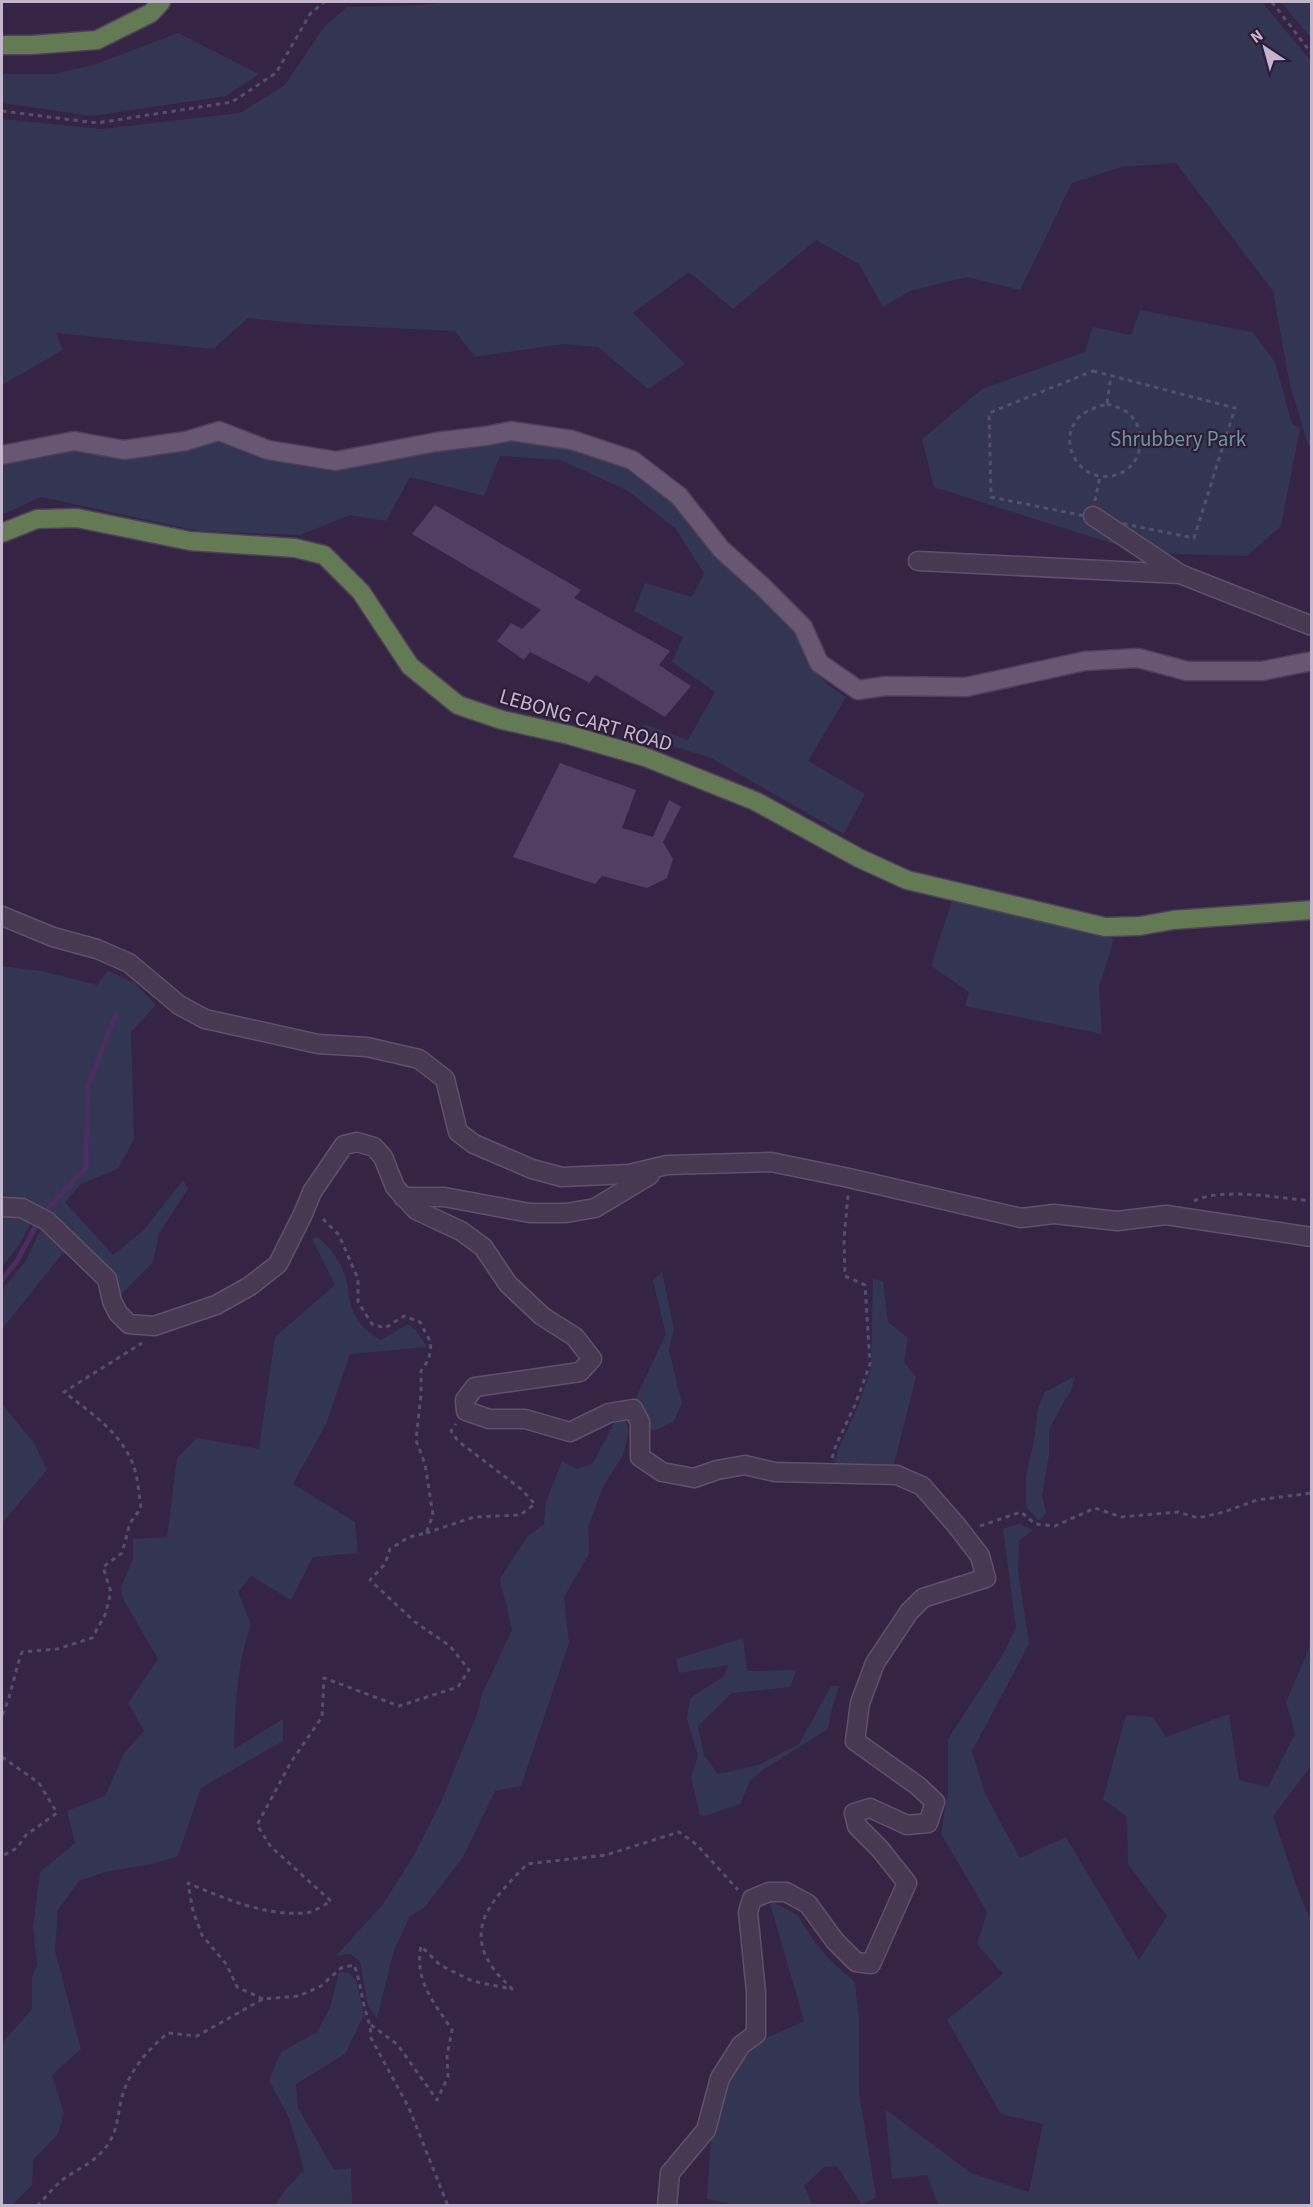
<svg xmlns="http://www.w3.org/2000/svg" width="1313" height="2207" font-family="'Source Sans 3',sans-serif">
	<rect width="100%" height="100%" fill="#362444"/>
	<g fill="#323652">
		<polygon points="450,2 1262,2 1311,61 1311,447 1308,445 1289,381 1273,291 1176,163 1121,167 1072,183 1020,290 967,277 910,291 883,307 859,264 816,240 733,309 689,272 633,313 685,364 648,389 598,347 562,344 475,357 455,331 305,324 248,318 213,349 56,333 63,350 2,385 2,119 102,129 240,113 285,85 324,27 347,7 419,5"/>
		<polygon points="1281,2 1311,2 1311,38"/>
		<polygon points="178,33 259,74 226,96 92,116 2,103 2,74 55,74 96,64"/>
		<polygon points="1140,310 1252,332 1275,362 1292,424 1300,428 1281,526 1247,556 1142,553 934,487 922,439 982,389 1085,352 1093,327 1131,335"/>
		<polygon points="509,436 576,448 631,469 676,502 798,632 808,664 828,685 846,697 808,761 865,794 844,834 711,758 641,736 644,724 688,740 715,692 672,662 683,637 634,611 645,583 692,597 704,574 676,529 628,491 561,460 500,456 484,496 410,477 386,521 350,515 300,535 199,531 41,497 2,515 2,463 78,447 220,439 337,468"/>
		<polygon points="952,901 1034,919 1114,939 1099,987 1102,1034 965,1006 969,992 931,966"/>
		<polygon points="2,966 42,971 97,985 108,971 135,983 156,1005 131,1032 134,1139 118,1169 81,1184 65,1202 113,1255 144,1230 183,1180 188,1189 159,1233 153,1262 119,1296 114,1272 51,1213 13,1197 2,1198"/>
		<polygon points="2,1214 23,1217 31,1222 19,1245 2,1267"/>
		<polygon points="42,1227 67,1248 2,1329 2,1290 25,1262"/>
		<path d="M318 1237C331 1249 341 1261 346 1279 348 1285 348 1291 349 1297 353 1318 363 1330 381 1340L408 1324 416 1330 427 1347 350 1354 326 1424 293 1484 355 1522 358 1553 313 1557 291 1600 251 1576 238 1592 251 1624C237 1664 235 1707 234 1749L283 1719V1741L201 1788 178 1856 156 1863 105 1872 79 1881 58 1910 55 1951 81 2049 52 2075 64 2113 58 2134 33 2160 32 2185 12 2205H2V2056L3 2055 2 2043 32 2009V1977L37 1965 33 1927 40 1872 75 1843 67 1811 105 1796 124 1753 144 1731 128 1703 158 1659 122 1597 121 1587 133 1559V1539L167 1537 177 1458 197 1438 259 1449 275 1337 335 1285 312 1239Z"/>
		<polygon points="662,1272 674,1329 669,1350 682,1404 673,1422 654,1431 643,1425 636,1398 666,1334 653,1281"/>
		<polygon points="873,1279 883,1281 888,1322 908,1338 904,1362 916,1377 894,1464 865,1464 834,1467 838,1450 857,1409 871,1369"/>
		<polygon points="1075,1376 1071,1392 1065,1399 1049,1430 1049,1454 1042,1495 1046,1513 1039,1521 1026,1507 1026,1476 1034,1440 1038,1408 1045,1392"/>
		<polygon points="2,1404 34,1443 47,1470 2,1523"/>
		<polygon points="626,1419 629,1432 623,1455 604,1485 588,1527 589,1554 564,1597 569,1643 521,1786 495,1791 463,1857 424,1908 410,1916 394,1950 377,2018 368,2006 360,1962 351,1954 336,1956 383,1904 413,1857 441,1802 477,1714 482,1694 512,1630 500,1579 527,1537 544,1524 546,1502 562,1461 577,1469 593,1463 615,1421"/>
		<polygon points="1019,1524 1033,1530 1019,1541 1018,1570 1029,1644 972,1751 985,1794 1020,1858 1066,1837 1139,1960 1167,1916 1128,1864 1127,1817 1103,1799 1126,1715 1153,1717 1166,1737 1229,1714 1239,1780 1268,1787 1295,1734 1286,1702 1311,1644 1311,1766 1273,1816 1297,1888 1311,1920 1311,2205 938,2205 927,2175 892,2179 885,2109 971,2173 1029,2192 1043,2124 1001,2114 947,2020 1003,1974 977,1944 987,1912 941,1834 948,1792 948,1739 1003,1654 1016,1628 1003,1529"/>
		<polygon points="743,1638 747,1671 796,1670 790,1687 732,1693 698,1726 704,1755 718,1774 758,1765 799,1744 831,1686 839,1686 832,1708 828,1729 763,1770 750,1781 740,1804 705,1816 700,1815 691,1777 698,1756 687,1719 690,1698 724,1676 728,1665 679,1673 676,1659"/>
		<polygon points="769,1900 798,1915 810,1936 830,1960 855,1982 859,2020 859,2092 876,2197 862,2205 837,2166 824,2167 804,2186 813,2205 735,2205 707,2199 712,2127 730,2074 760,2041 804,2021"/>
		<polygon points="339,1972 349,1973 356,1980 364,2015 345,2054 296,2084 298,2108 334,2170 351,2168 352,2205 275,2205 287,2188 304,2170 290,2120 269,2080 281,2052 317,2032 330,2008"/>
	</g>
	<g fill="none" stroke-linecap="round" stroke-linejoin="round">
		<polyline stroke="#4b2d62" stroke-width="5" points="2,1280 17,1261 41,1216 86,1168 88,1086 116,1014"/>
	</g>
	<g fill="#523e62">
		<polygon points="435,505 581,590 574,598 670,651 659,665 691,686 665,717 596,675 588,684 588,682 530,652 524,660 497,641 511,623 522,629 541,610 412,534"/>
		<polygon points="560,763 636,790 622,828 653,837 669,800 681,807 663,842 673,859 667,878 647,888 602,876 595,884 513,857"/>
	</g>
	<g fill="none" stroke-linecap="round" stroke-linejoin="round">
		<g stroke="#60516b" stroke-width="21">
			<g id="minor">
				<polyline points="1093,516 1180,574 1312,626"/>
				<polyline points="918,561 1180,574"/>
				<polyline points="2,916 53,937 97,949 129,963 179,1005 205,1019 318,1044 367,1047 419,1059 445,1079 458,1132 474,1144 532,1169 562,1177 629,1174 667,1165 771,1162 849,1178 1021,1218 1054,1214 1117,1221 1166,1215 1312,1237"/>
				<polyline points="403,1197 444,1197 530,1213 566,1213 595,1208 650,1175"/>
				<polyline points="2,1207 22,1208 47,1221 107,1279 112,1301 118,1313 129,1324 154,1326 216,1305 250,1286 278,1264 303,1214 312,1192 344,1145 357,1142 374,1147 383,1157 395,1187 416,1210 461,1231 483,1247 508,1284 542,1316 575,1337 592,1359 580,1372 475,1387 465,1400 466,1411 489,1419 525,1419 570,1432 609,1413 633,1409 640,1422 640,1457 662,1472 694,1478 717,1470 745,1465 775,1472 897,1475 922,1486 957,1526 980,1556 986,1578 923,1598 909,1612 875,1663 860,1703 855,1741 918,1786 935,1802 928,1823 907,1825 870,1808 854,1813 857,1826 880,1849 907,1883 871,1964 856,1962 835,1941 808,1904 786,1892 769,1892 752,1899 748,1912 756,1992 756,2034 741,2045 720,2078 706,2130 670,2173 667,2206"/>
			</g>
		</g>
		<g stroke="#4e3f5a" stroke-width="21">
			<polyline id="major" points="2,455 74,441 124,450 186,441 219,431 268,450 336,461 436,442 486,436 511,431 572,440 632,460 679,496 721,549 762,586 803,627 819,663 858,690 886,686 966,687 1085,661 1138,658 1187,671 1262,671 1312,661"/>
		</g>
		<g stroke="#50405b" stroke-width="21">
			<g id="highway">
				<polyline points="2,45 31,45 97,40 151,13 161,2"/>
				<polyline points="2,533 37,519 77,518 190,541 295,548 324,555 361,592 410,666 458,705 502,720 569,735 645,757 755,801 859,858 907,880 1105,927 1140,926 1173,920 1312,910"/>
			</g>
		</g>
		<g stroke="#53506d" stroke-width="3" stroke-dasharray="4.5 4.5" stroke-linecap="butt">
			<polyline points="1272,2 1312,54"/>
			<polyline points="2,111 97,123 232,102 276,73 310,14 324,2"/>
			<polygon points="1093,371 1235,408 1194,538 991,497 989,413"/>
			<polyline points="1107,403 1111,376"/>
			<path d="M1107 404C1114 406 1122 408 1128 413 1150 431 1142 472 1111 476 1079 481 1057 443 1078 418 1086 410 1097 407 1107 404Z"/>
			<polyline points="1095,501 1100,476"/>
			<path d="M1194 1201C1222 1187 1280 1198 1312 1201"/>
			<polyline points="832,1458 836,1445 855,1405 870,1364 865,1285 845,1276 844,1239 848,1195"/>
			<polyline points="980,1526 1021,1512 1035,1524 1055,1526 1095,1508 1121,1517 1178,1512 1198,1518 1224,1512 1257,1500 1312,1493"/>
			<polyline points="426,1533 474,1517 520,1515 535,1504 521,1489 458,1441 451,1431 456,1424"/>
			<path d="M2 1715C12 1695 14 1673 22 1652L57 1649 92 1638 105 1615 111 1592 103 1567 122 1553 130 1523 141 1508C139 1495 138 1479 134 1467 122 1433 91 1413 64 1392L142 1343"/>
			<polyline points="2,1757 39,1783 57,1813 26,1835 17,1848 2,1856"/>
			<path d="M263 1999 237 1987 227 1965 202 1935 193 1911 188 1883C225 1899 265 1916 306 1913 314 1912 324 1905 331 1901L271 1847 257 1825 291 1762 322 1717 324 1678 399 1706 458 1687 469 1670 450 1646 415 1622 370 1580 385 1564 390 1549 409 1537 426 1533 433 1515 425 1464 416 1440 421 1394V1371L429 1359 431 1343 420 1322 404 1316 385 1328 372 1324 358 1302V1279L339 1235 320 1216"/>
			<path d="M371 2025 397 2044 437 2100 448 2077 447 2056 452 2030C434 2002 414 1981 421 1946L440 1965 472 1981 512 1989C506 1982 498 1976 493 1968 462 1925 498 1895 527 1864L606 1855 679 1832 697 1845 738 1890"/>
			<path d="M37 2206C45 2198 52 2189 60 2182 78 2167 96 2164 110 2141 118 2127 118 2112 122 2097 129 2071 148 2049 168 2033L197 2036 263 1999 299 1996 321 1986 341 1968 354 1965C360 1980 361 1994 365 2009 368 2020 371 2026 371 2038L409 2108 448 2206"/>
		</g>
		<use href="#minor" stroke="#483953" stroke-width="18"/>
		<use href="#major" stroke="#675773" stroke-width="18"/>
		<use href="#highway" stroke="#647a55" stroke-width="18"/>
	</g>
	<g text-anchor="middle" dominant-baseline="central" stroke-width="4.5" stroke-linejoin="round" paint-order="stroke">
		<g font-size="21" fill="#6b95a0" stroke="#2d1d39">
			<text x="1178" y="439">Shrubbery Park</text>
		</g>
		<g font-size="21" fill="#c4b6cd" stroke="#2d1d39">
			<text transform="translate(586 720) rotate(16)">LEBONG CART ROAD</text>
		</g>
	</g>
	<rect width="1313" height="2207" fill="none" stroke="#c4b6cd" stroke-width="6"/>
	<g transform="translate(1265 48) rotate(324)" stroke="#2d1d39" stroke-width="4.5" paint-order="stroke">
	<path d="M0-4.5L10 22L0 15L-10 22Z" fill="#c4b6cd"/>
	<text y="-9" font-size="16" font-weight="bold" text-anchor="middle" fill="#c4b6cd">N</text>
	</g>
</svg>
